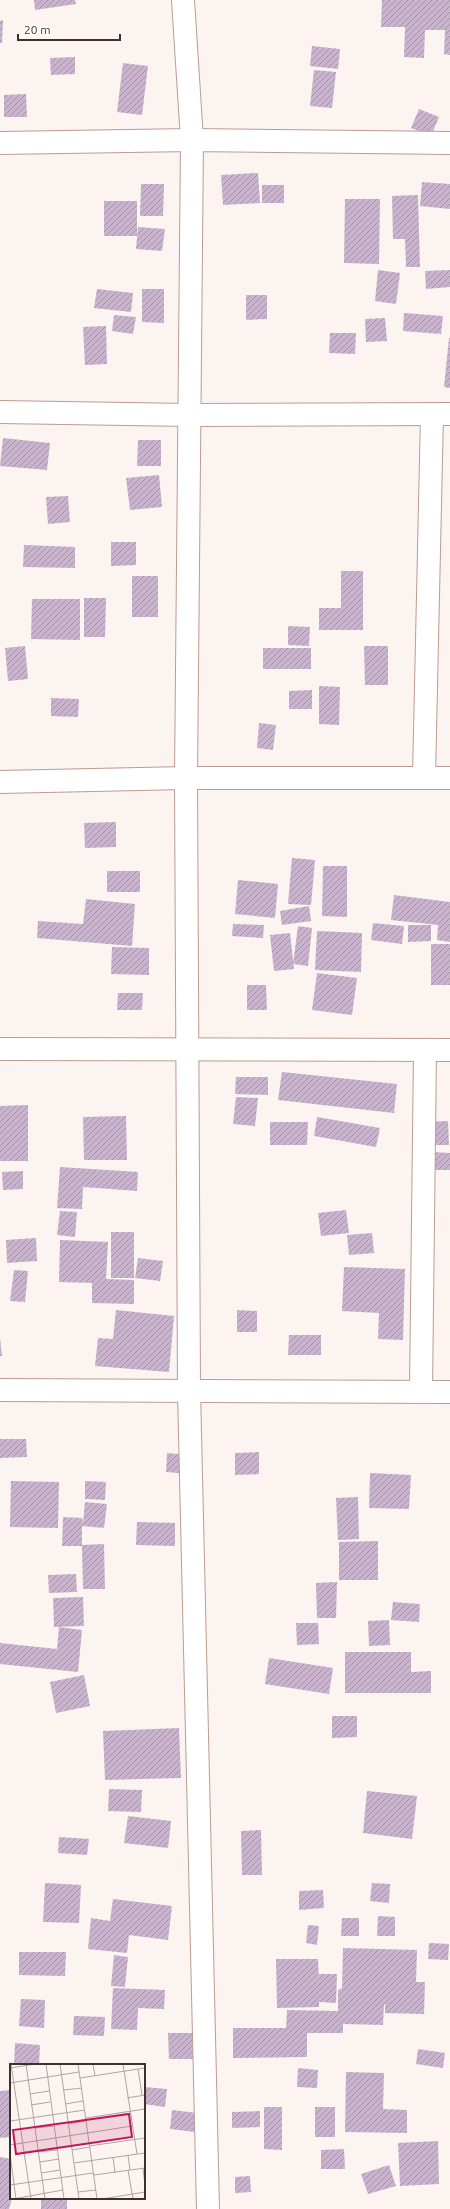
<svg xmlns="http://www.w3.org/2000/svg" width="450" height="2209" font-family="Ubuntu,sans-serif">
	<defs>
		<pattern id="building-hatch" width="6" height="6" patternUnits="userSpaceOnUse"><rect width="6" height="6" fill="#cab4cd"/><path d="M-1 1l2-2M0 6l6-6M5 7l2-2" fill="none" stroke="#a593a7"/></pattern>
	</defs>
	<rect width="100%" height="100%" fill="#fbf4f1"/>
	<g fill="url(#building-hatch)">
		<polygon points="34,0 75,0 76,4 35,10"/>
		<polygon points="382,0 450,0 450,55 444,54 445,30 425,30 424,58 404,57 405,27 381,27"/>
		<polygon points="3,20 2,43 0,43 0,21"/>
		<polygon points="312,46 340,49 338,69 310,66"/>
		<polygon points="75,57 75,74 51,75 50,58"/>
		<polygon points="123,63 148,66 142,115 117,112"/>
		<polygon points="314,70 336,72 332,108 310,106"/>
		<polygon points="26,94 27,117 4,117 4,95"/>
		<polygon points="419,109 439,117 431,136 411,128"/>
		<polygon points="258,173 260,203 223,205 221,175"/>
		<polygon points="422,182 450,184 450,209 420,206"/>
		<polygon points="141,184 164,184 163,216 140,216"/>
		<rect x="262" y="185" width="22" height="18"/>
		<polygon points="418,195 420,267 406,267 405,239 393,239 392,196"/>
		<polygon points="345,199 380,199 379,264 344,263"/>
		<rect x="104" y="201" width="33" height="35"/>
		<polygon points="138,227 165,229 162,251 136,249"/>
		<polygon points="378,270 400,273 396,304 375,301"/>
		<polygon points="450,270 450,287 426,289 425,271"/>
		<polygon points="97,289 133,293 131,312 94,308"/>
		<polygon points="142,289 164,289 164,323 142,322"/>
		<polygon points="246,295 267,295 267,319 246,320"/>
		<polygon points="404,313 443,316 441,334 403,331"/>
		<polygon points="114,315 136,317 133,334 112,331"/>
		<polygon points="385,318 387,341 366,342 365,319"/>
		<polygon points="106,326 107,364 85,365 83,327"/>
		<polygon points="330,333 356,333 355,354 329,353"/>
		<polygon points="449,338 450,338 450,388 444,387"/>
		<polygon points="3,438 50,443 47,470 0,466"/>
		<polygon points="138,440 161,440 161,466 137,466"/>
		<polygon points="159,475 162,507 130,510 126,478"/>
		<polygon points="68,496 70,522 48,524 46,497"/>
		<polygon points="111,542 136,542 136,565 111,566"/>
		<polygon points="24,545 75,547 75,568 23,567"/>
		<polygon points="341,571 363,571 363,630 319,630 319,608 341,608"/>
		<rect x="132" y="576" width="26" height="41"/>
		<polygon points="84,598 106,598 105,637 84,637"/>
		<polygon points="32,599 80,599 80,640 31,639"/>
		<polygon points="288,626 310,627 309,646 288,645"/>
		<polygon points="25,646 28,679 8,681 5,648"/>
		<polygon points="364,646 388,646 388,685 365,685"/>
		<rect x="263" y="648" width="48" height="21"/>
		<polygon points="319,686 340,687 339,725 319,724"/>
		<polygon points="312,690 312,709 289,709 289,691"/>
		<polygon points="51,698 79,699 78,717 51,716"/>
		<polygon points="259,723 276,725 273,750 257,748"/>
		<polygon points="116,822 116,847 85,848 84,823"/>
		<polygon points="292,858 315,860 311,905 288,904"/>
		<polygon points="323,866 347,866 347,917 322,916"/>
		<rect x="107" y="871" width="33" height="21"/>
		<polygon points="238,880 278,884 275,918 235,914"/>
		<polygon points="394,895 450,902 450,942 437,940 438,925 391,920"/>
		<polygon points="86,899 135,904 132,946 37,938 38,921 83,924"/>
		<polygon points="309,906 311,921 282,925 280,911"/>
		<polygon points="373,923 404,926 402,944 371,940"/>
		<polygon points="233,924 264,925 263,938 232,936"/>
		<polygon points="408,925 431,925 431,941 408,942"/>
		<polygon points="298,926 312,928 308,966 293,964"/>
		<polygon points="317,931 362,933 361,972 315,970"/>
		<polygon points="290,933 294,969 274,971 270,935"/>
		<rect x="431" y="944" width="19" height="41"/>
		<polygon points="112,947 149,948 149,975 111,974"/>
		<polygon points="317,973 357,978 352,1015 312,1010"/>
		<polygon points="247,985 266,985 267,1010 247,1010"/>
		<polygon points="118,993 143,993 142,1010 117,1010"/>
		<polygon points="282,1072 397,1084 394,1113 278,1100"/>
		<polygon points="236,1077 268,1077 268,1095 235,1094"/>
		<polygon points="236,1097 258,1098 255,1126 233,1124"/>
		<polygon points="28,1105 28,1161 0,1161 0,1106"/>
		<polygon points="126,1116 127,1160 84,1160 83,1117"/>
		<polygon points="317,1117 380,1128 376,1147 314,1136"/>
		<polygon points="448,1121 449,1145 427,1145 426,1122"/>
		<polygon points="270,1122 308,1122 307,1145 270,1145"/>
		<polygon points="433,1152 450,1153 450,1170 433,1170"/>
		<polygon points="60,1167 138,1172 137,1191 83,1187 82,1209 57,1208"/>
		<polygon points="23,1171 23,1189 3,1190 2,1172"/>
		<polygon points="346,1210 349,1233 321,1236 318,1213"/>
		<polygon points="60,1211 77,1212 75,1237 57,1235"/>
		<rect x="111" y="1232" width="23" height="46"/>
		<polygon points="372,1233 374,1253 349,1255 347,1235"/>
		<polygon points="36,1238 37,1261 7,1263 6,1240"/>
		<polygon points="60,1240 108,1242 106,1279 134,1280 134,1304 92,1303 92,1283 59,1282"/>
		<polygon points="138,1258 163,1261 160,1281 135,1278"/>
		<polygon points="344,1267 405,1269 403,1340 378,1339 379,1313 342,1311"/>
		<polygon points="14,1270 28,1271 25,1302 10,1301"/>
		<polygon points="116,1310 174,1316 169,1372 95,1366 98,1338 113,1339"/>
		<polygon points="237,1310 257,1311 257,1332 237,1332"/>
		<polygon points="289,1335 321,1335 321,1355 288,1355"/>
		<polygon points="0,1338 2,1356 0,1356"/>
		<polygon points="0,1439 26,1439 27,1457 0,1458"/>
		<polygon points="259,1452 259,1474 235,1475 235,1453"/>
		<polygon points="167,1453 190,1455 189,1474 166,1472"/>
		<polygon points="370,1473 411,1475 409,1509 369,1508"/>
		<polygon points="11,1481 59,1482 58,1528 10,1527"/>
		<polygon points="85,1481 106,1482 105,1500 85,1499"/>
		<polygon points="358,1497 359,1539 338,1540 336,1498"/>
		<polygon points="85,1502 107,1504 104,1528 82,1526 82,1545 104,1544 105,1589 83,1589 82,1546 62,1546 63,1517 82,1518 83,1523"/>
		<polygon points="137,1522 175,1523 175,1546 136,1545"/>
		<polygon points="378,1541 378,1580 339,1580 339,1542"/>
		<polygon points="76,1574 77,1592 49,1593 48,1575"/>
		<polygon points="337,1582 336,1618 317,1618 316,1583"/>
		<polygon points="83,1597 84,1626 54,1627 53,1598"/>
		<polygon points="393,1602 420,1604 419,1622 391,1620"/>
		<polygon points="389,1620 390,1645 369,1646 368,1621"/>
		<polygon points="296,1623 318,1623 319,1644 297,1645"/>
		<polygon points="59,1627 82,1630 78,1672 0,1664 0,1643 57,1649"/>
		<polygon points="345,1652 411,1652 411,1672 431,1671 431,1693 345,1693"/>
		<polygon points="269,1658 333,1668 329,1694 265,1684"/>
		<polygon points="84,1675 90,1706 56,1713 50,1682"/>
		<polygon points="332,1716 357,1716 357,1737 332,1738"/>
		<polygon points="179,1728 181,1778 105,1780 103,1731"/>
		<polygon points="109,1789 142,1790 141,1812 108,1811"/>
		<polygon points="367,1791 417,1796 412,1839 363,1833"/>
		<polygon points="128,1816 171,1821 168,1848 124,1843"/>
		<polygon points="261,1830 262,1875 242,1875 241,1831"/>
		<polygon points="59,1837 89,1839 87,1855 58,1853"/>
		<polygon points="45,1883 81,1885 79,1923 43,1922"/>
		<polygon points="372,1883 390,1884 389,1903 370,1901"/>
		<polygon points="323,1890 324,1908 299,1910 299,1891"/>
		<polygon points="113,1899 172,1906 168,1940 129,1935 127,1953 88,1949 91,1918 110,1921"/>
		<polygon points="378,1916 395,1917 395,1936 377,1936"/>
		<polygon points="342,1918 359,1918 359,1936 341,1936"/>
		<polygon points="308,1925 319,1926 317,1945 306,1943"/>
		<polygon points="429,1943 449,1944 448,1960 428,1959"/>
		<polygon points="343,1948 417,1950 416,1982 425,1982 424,2014 385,2013 385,2004 384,2004 383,2025 343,2024 343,2033 307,2033 307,2057 233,2058 233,2028 286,2028 287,2010 338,2011 338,1990 342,1988"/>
		<polygon points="19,1952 66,1952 65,1976 19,1975"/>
		<polygon points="114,1955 128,1957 125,1987 111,1986"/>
		<polygon points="276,1959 318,1959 319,1983 319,1974 337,1974 336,2003 319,2002 319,2007 277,2008"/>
		<polygon points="113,1988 165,1990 164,2009 138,2008 137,2030 111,2029"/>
		<polygon points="21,1999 45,2000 44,2028 19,2026"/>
		<polygon points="74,2016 105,2017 104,2036 73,2035"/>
		<polygon points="168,2033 192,2033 193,2059 169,2059"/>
		<polygon points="15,2043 40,2045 39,2065 14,2065"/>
		<polygon points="418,2049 445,2053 443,2068 416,2064"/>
		<polygon points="298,2068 318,2070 317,2088 297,2087"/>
		<polygon points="346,2072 384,2073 383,2109 407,2110 407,2133 345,2132"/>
		<polygon points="144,2087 167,2089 165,2107 144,2104"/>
		<polygon points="11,2090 11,2137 0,2138 0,2091"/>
		<polygon points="264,2107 282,2107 282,2150 264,2149"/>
		<rect x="315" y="2107" width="20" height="30"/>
		<polygon points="172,2110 197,2113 195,2132 170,2129"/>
		<polygon points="260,2111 260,2127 232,2128 232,2112"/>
		<polygon points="438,2141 439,2184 400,2186 398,2143"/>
		<polygon points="344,2149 345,2169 321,2169 321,2150"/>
		<polygon points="0,2157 11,2159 12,2198 9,2209 0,2209"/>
		<polygon points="389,2165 396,2186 368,2194 361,2174"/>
		<polygon points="250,2176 251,2192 235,2193 235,2177"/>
		<rect x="41" y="2198" width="26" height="11"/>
	</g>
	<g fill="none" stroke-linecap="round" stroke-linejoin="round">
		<g stroke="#bc9c90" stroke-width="24">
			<g id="minor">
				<polyline points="183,0 192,140 186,778 189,1390 208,2209"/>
				<polyline points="0,143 192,140 450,143"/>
				<polyline points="0,412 190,415 450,414"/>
				<polyline points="424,777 432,414"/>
				<polyline points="0,782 186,778 450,778"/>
				<polyline points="0,1049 450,1050"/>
				<polyline points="0,1390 450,1392"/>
				<polyline points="421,1391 425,1050"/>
			</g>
		</g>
		<use href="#minor" stroke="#fff" stroke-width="22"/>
	</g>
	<g transform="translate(10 2064)">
		<rect width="135" height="135" fill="#fbf4f1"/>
		<path fill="none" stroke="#afa6a2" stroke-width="1" d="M1 0 21 135M16 0 35 135M36 0 54 135M50 0 69 135M68 0 87 135M83 0 85 12M113 0 127 90M0 4 25 0M128 5 132 31M70 14 135 4M0 19 69 8M54 26 72 24M20 30 39 27M117 34 135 31M55 40 73 37M21 41 40 38M76 54 135 45M0 57 75 46M58 60 76 57M25 64 44 62M0 81 122 62M79 82 135 74M62 86 80 83M28 88 47 86M0 90 6 135M118 91 120 106M103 93 105 109M30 98 49 95M64 99 135 89M133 104 135 121M118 106 123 135M31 109 50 106M84 111 135 104M0 121 83 109M68 128 86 126M3 135 53 126M92 135 135 128"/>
		<path fill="#c2185b" fill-opacity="0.15" stroke="#c2185b" stroke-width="2" d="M119 50 122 73 6 90 3 66Z"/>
		<rect width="135" height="135" fill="none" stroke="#3e312c" stroke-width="2"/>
	</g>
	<path d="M18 34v6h102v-6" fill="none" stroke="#3e312c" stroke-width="2"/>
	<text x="24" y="34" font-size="12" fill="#3e312c" stroke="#ffffff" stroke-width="3" paint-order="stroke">20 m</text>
</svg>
